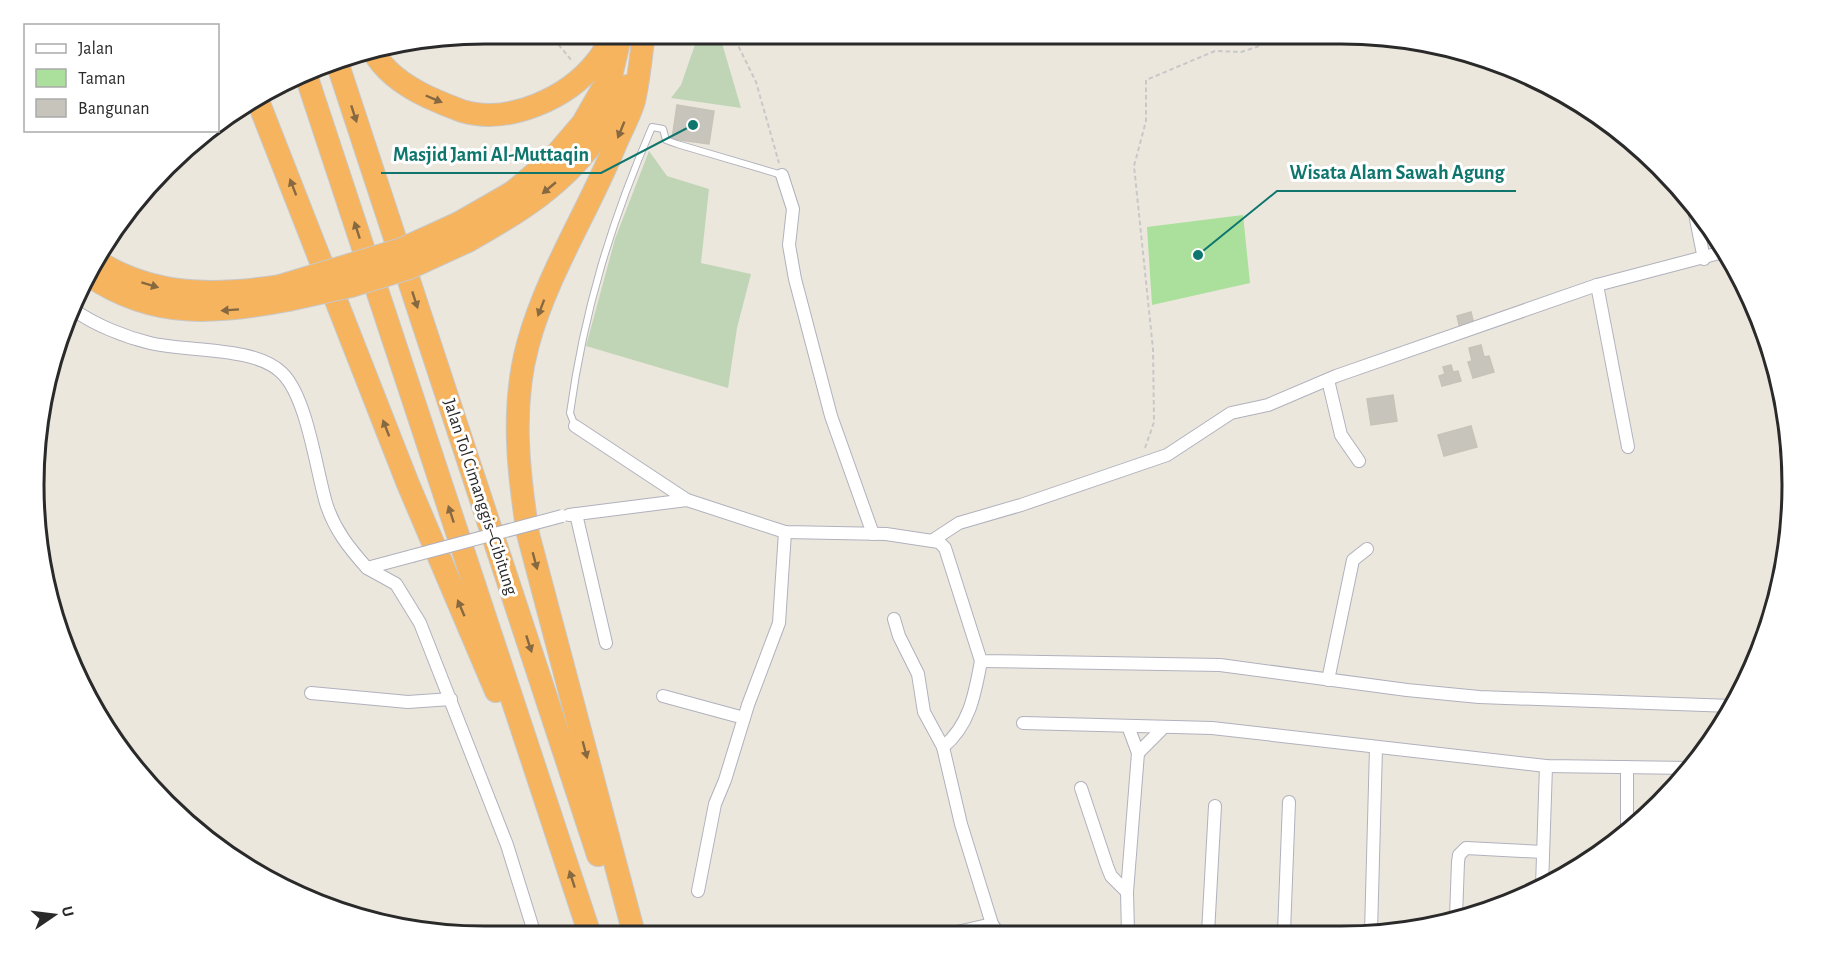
<svg xmlns="http://www.w3.org/2000/svg" width="1826" height="969" font-family="'Alegreya Sans',sans-serif">
	<rect width="100%" height="100%" fill="#ece7dd"/>
	<polygon fill="#aadf9c" points="1243,215 1250,283 1152,305 1147,227"/>
	<g fill="#c0d5b5">
		<polygon points="485,33 547,33 543,36 473,43 453,38"/>
		<polygon points="699,33 719,33 741,108 671,98 681,85"/>
		<polygon points="649,151 667,176 709,189 701,263 751,274 737,328 728,388 586,346 615,239"/>
	</g>
	<g fill="#c7c4bc" stroke="#c7c3b7" stroke-width="1.5">
		<polygon points="677,105 714,111 709,144 672,139"/>
		<polygon points="1471,312 1474,325 1460,329 1457,316"/>
		<polygon points="1481,345 1484,357 1489,356 1494,372 1473,378 1468,362 1472,361 1469,348"/>
		<polygon points="1451,365 1453,372 1458,371 1461,381 1442,386 1439,376 1445,374 1443,367"/>
		<polygon points="1393,395 1397,421 1371,425 1367,399"/>
		<polygon points="1471,426 1477,447 1444,456 1438,435"/>
	</g>
	<g fill="none" stroke-linecap="round" stroke-linejoin="round">
		<g stroke="#b0b1bd" stroke-width="8">
			<path id="lane" d="M575 426 570 413C584 311 611 222 652 127L663 129 666 140 677 144 782 175"/>
		</g>
		<g stroke="#b0b1bd" stroke-width="14">
			<g id="street">
				<polyline points="782,175 793,209 789,245 795,279 831,416 873,534"/>
				<polyline points="1693,204 1704,259"/>
				<polyline points="1597,285 1628,447"/>
				<path d="M74 310C95 325 125 337 150 343 187 352 255 346 282 373 307 397 316 469 326 503 334 529 349 548 367 568L412 556"/>
				<polyline points="1328,380 1341,435 1359,461"/>
				<polyline points="575,426 687,500 785,532 886,534 939,542 945,548 981,661 1220,665 1407,690 1479,697 1732,706"/>
				<polyline points="576,514 606,643"/>
				<polyline points="569,515 687,500"/>
				<polyline points="933,540 959,523 1021,505 1167,455 1231,413 1268,405 1336,376 1597,285 1727,251"/>
				<polyline points="367,568 396,584 420,623 507,845 535,935"/>
				<polyline points="894,619 899,636 918,674 924,712 943,747 961,824 992,924 998,933"/>
				<polyline points="1328,680 1353,560 1367,549"/>
				<polyline points="311,693 408,702 451,699"/>
				<polyline points="663,696 744,718"/>
				<polyline points="1023,723 1212,728 1546,766 1691,768"/>
				<polyline points="1128,726 1138,753 1164,727"/>
				<path d="M943 747C970 725 975 693 981 661"/>
				<polyline points="1627,767 1627,832"/>
				<polyline points="1081,788 1107,866 1111,876 1127,892"/>
				<polyline points="1542,886 1546,766"/>
				<polyline points="698,891 715,804 725,780 748,705 779,623 785,532"/>
				<polyline points="1456,917 1458,862 1459,855 1466,848 1543,852"/>
				<polyline points="1284,932 1289,802"/>
				<polyline points="1371,932 1376,748"/>
				<polyline points="953,933 992,924"/>
				<polyline points="1128,933 1127,892 1138,753"/>
				<polyline points="1208,933 1215,806"/>
			</g>
		</g>
		<g stroke="#c8c8c8" stroke-width="24">
			<g id="highway">
				<path d="M373 51C385 73 407 87 428 97 439 102 451 107 462 111 509 125 568 98 597 61 604 53 608 42 613 33"/>
				<polyline points="336,59 598,855"/>
				<polyline points="306,75 590,935"/>
				<polyline points="258,101 408,484 496,691"/>
				<polyline points="459,223 513,192 553,158 583,123 612,72 621,33"/>
				<path d="M468 241C518 213 567 183 599 134 610 119 618 102 627 86"/>
				<path d="M97 261C154 297 215 296 280 286"/>
				<path d="M90 276C154 319 216 314 288 300"/>
				<path d="M634 934 528 534C518 471 511 406 528 344 547 274 589 210 616 143 622 129 630 115 634 101 639 79 641 55 644 33"/>
			</g>
		</g>
		<g stroke="#c8c8c8" stroke-width="2" stroke-dasharray="4.5 3" stroke-linecap="butt">
			<polyline points="549,33 572,61"/>
			<polyline points="732,33 756,82 779,163"/>
			<polyline points="461,37 473,40 540,33"/>
			<polyline points="1145,448 1154,422 1153,349 1134,166 1146,121 1146,80 1215,51 1241,52 1257,47 1275,34"/>
		</g>
		<use href="#lane" stroke="#fff" stroke-width="6"/>
		<use href="#street" stroke="#fff" stroke-width="12"/>
		<use href="#highway" stroke="#f6b45e" stroke-width="22"/>
		<g stroke="#b0b1bd" stroke-width="14" stroke-linecap="butt">
			<polyline id="street-bridge" points="412,556 562,516"/>
		</g>
		<g stroke="#c8c8c8" stroke-width="24" stroke-linecap="butt">
			<g id="highway-bridge">
				<polyline points="280,286 402,249 459,223"/>
				<polyline points="288,300 351,286 409,268 468,241"/>
			</g>
		</g>
		<use href="#street-bridge" stroke="#fff" stroke-width="12"/>
		<use href="#highway-bridge" stroke="#f6b45e" stroke-width="22"/>
	</g>
	<defs><path id="oneway-solid" d="M-6-.8H1V-3.2L6.5 0L1 3.2V.8H-6Z" transform="scale(1.5)"/></defs>
	<g fill="#866841">
		<use href="#oneway-solid" transform="translate(434 99) rotate(23)"/>
		<use href="#oneway-solid" transform="translate(354 114) rotate(72)"/>
		<use href="#oneway-solid" transform="translate(621 130) rotate(112)"/>
		<use href="#oneway-solid" transform="translate(293 187) rotate(-111)"/>
		<use href="#oneway-solid" transform="translate(549 188) rotate(140)"/>
		<use href="#oneway-solid" transform="translate(357 230) rotate(-108)"/>
		<use href="#oneway-solid" transform="translate(150 285) rotate(17)"/>
		<use href="#oneway-solid" transform="translate(415 300) rotate(72)"/>
		<use href="#oneway-solid" transform="translate(541 308) rotate(111)"/>
		<use href="#oneway-solid" transform="translate(230 310) rotate(176)"/>
		<use href="#oneway-solid" transform="translate(386 428) rotate(-111)"/>
		<use href="#oneway-solid" transform="translate(451 514) rotate(-108)"/>
		<use href="#oneway-solid" transform="translate(535 561) rotate(75)"/>
		<use href="#oneway-solid" transform="translate(461 608) rotate(-113)"/>
		<use href="#oneway-solid" transform="translate(529 644) rotate(72)"/>
		<use href="#oneway-solid" transform="translate(585 750) rotate(75)"/>
		<use href="#oneway-solid" transform="translate(572 879) rotate(-108)"/>
	</g>
	<g text-anchor="middle" dominant-baseline="central" stroke-width="6" stroke-linejoin="round" paint-order="stroke">
		<g font-size="18" fill="#2a2a2a" stroke="#fff">
			<text transform="translate(480 497) rotate(72)">Jalan Tol Cimanggis–Cibitung</text>
		</g>
	</g>
	<path d="M0 0H1826V969H0ZM485 44H1341A441 441 0 0 1 1782 485V485A441 441 0 0 1 1341 926H485A441 441 0 0 1 44 485V485A441 441 0 0 1 485 44Z" fill="#fff" fill-rule="evenodd"/>
	<path fill="none" stroke="#2a2a2a" stroke-width="3" d="M485 44H1341A441 441 0 0 1 1782 485V485A441 441 0 0 1 1341 926H485A441 441 0 0 1 44 485V485A441 441 0 0 1 485 44Z"/>
	<path fill="none" stroke="#0f766e" stroke-width="2" d="M693 125L601 173H381M1198 255L1277 191H1516"/>
	<g fill="#0f766e" stroke="#fff" stroke-width="2">
		<circle cx="693" cy="125" r="6"/>
		<circle cx="1198" cy="255" r="6"/>
	</g>
	<g font-size="20" text-anchor="middle" font-weight="bold" fill="#0f766e" stroke="#fff" stroke-width="6" stroke-linejoin="round" paint-order="stroke">
		<text x="491" y="161">Masjid Jami Al-Muttaqin</text>
		<text x="1397" y="179">Wisata Alam Sawah Agung</text>
	</g>
	<rect x="24" y="24" width="195" height="108" fill="#ffffff" stroke="#aaaaaa" stroke-width="1.5"/>
	<rect x="36" y="44" width="30" height="9" fill="#ffffff" stroke="#aaaaaa" stroke-width="1.5"/>
	<text x="78" y="54" font-size="18" fill="#2a2a2a">Jalan</text>
	<rect x="36" y="69" width="30" height="18" fill="#aadf9c" stroke="#aaaaaa" stroke-width="1.5"/>
	<text x="78" y="84" font-size="18" fill="#2a2a2a">Taman</text>
	<rect x="36" y="99" width="30" height="18" fill="#c7c4bc" stroke="#aaaaaa" stroke-width="1.5"/>
	<text x="78" y="114" font-size="18" fill="#2a2a2a">Bangunan</text>
	<g transform="translate(54 915) rotate(76)" stroke="#ffffff" stroke-width="4.5" paint-order="stroke">
	<path d="M0-4.5L10 22L0 15L-10 22Z" fill="#2a2a2a"/>
	<text y="-9" font-size="16" font-weight="bold" text-anchor="middle" fill="#2a2a2a">U</text>
	</g>
</svg>
